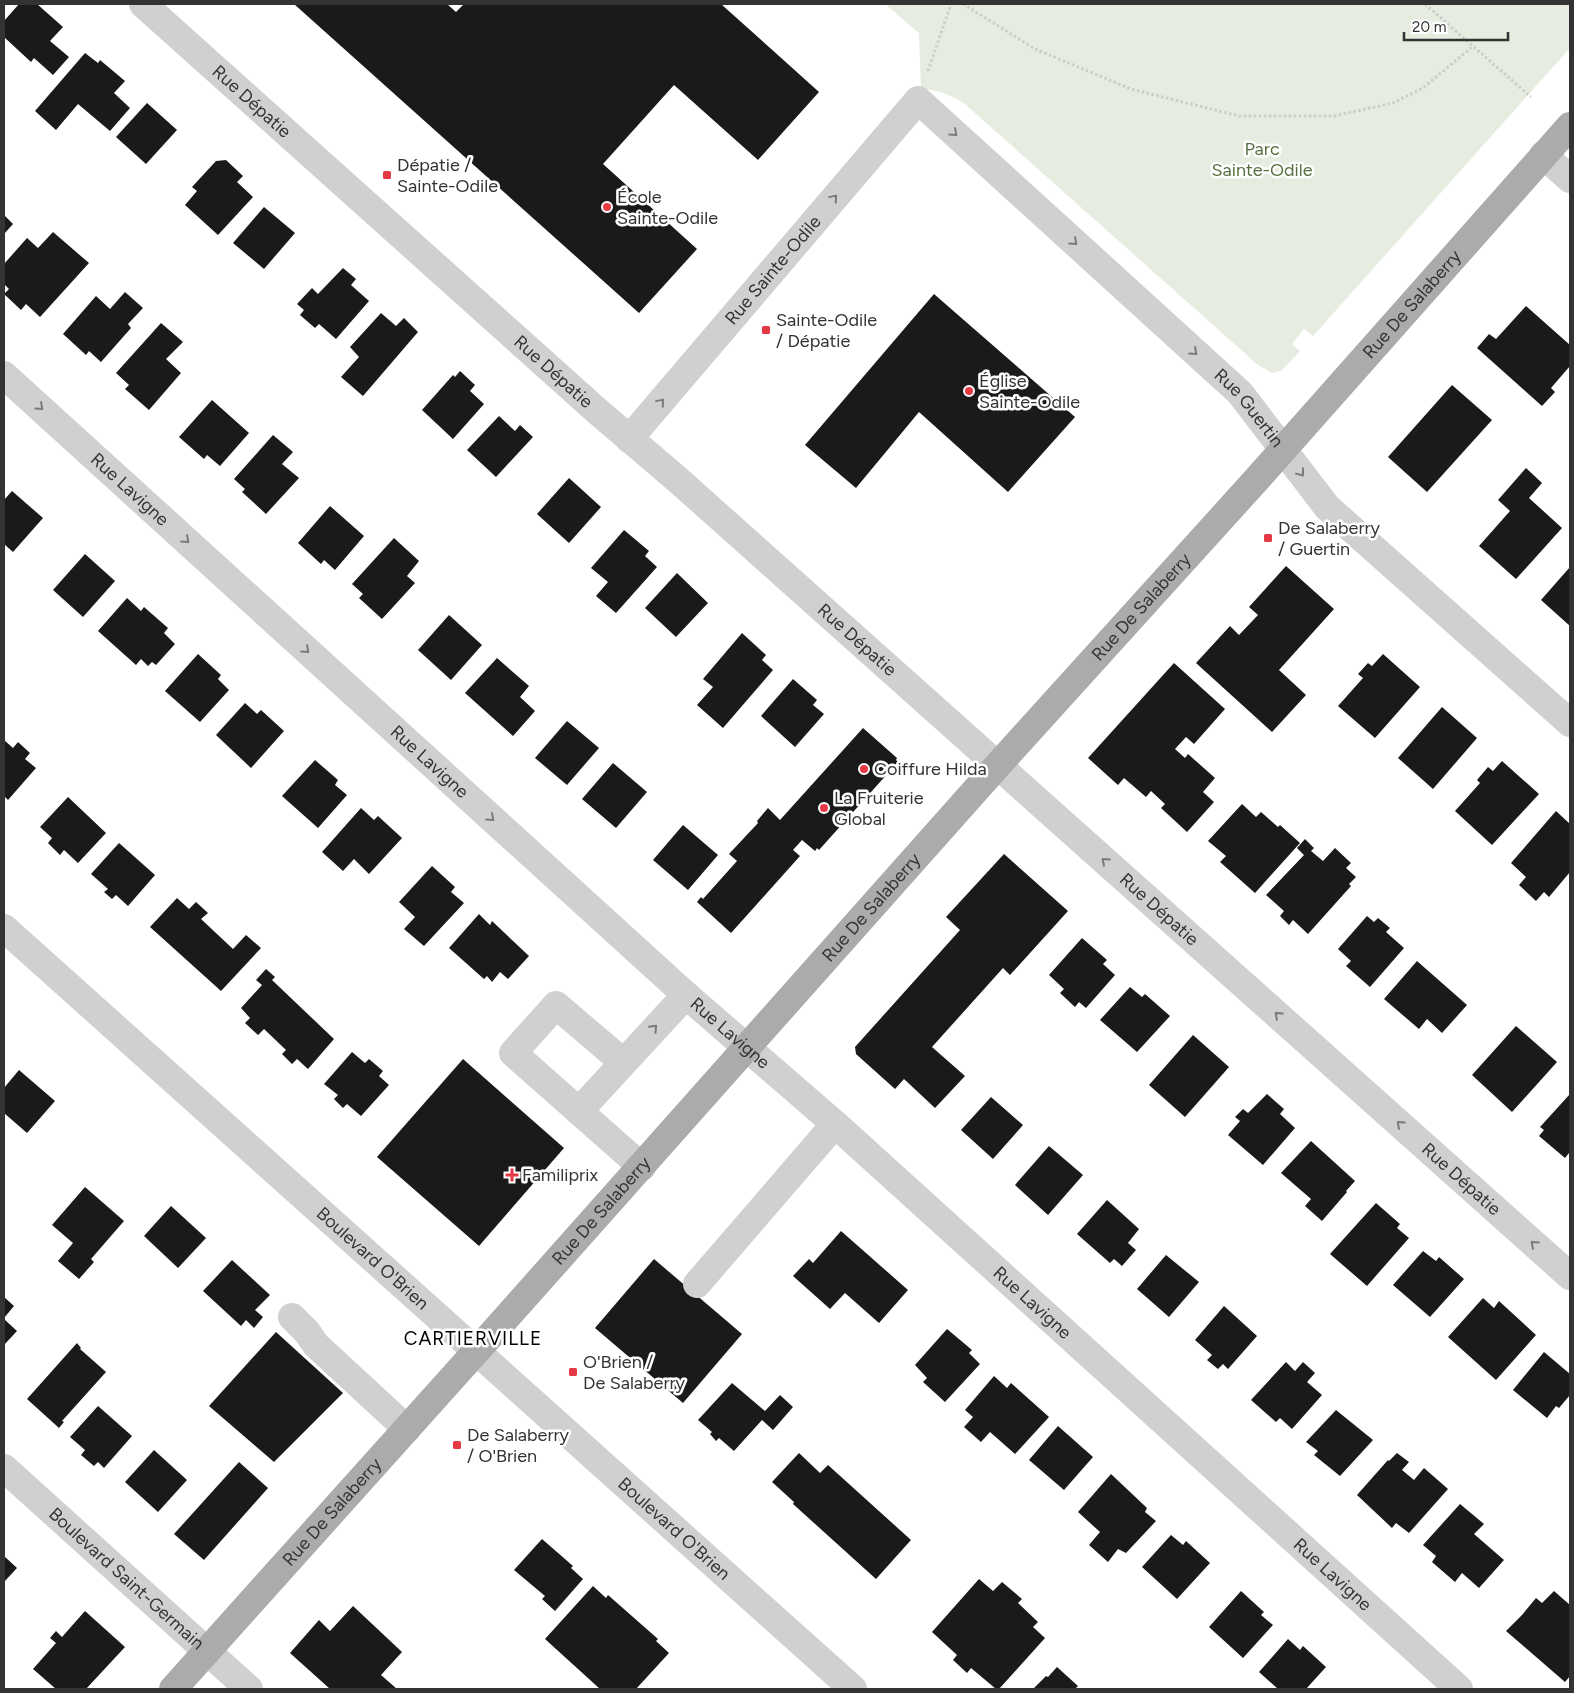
<svg xmlns="http://www.w3.org/2000/svg" width="1574" height="1693" font-family="Figtree,sans-serif">
	<rect width="100%" height="100%" fill="#fff"/>
	<path fill="#e6ecdf" d="M885 4H1570V48L1313 336 1304 329 1292 344 1300 351 1281 371 1272 373 1258 365 965 104C951 95 938 90 921 89L919 33Z"/>
	<g fill="#1a1a1a">
		<polygon points="19,4 37,4 63,27 50,41 69,57 53,75 34,58 31,62 4,37 4,21"/>
		<polygon points="294,4 447,4 456,12 464,4 721,4 819,92 758,160 674,85 603,164 697,249 639,313"/>
		<polygon points="85,53 98,63 100,60 125,81 114,93 130,108 110,131 78,104 56,130 35,111"/>
		<polygon points="147,103 177,130 146,164 116,137"/>
		<polygon points="226,160 243,176 237,182 253,197 218,235 185,205 197,191 192,187 216,161"/>
		<polygon points="264,207 295,233 264,269 233,243"/>
		<polygon points="4,215 13,224 4,234"/>
		<polygon points="53,232 89,263 40,317 26,304 21,310 4,294 9,289 4,284 4,264 27,238 38,248"/>
		<polygon points="343,268 356,279 351,285 369,301 336,339 319,324 315,328 300,315 304,310 297,304 312,288 318,294"/>
		<polygon points="125,292 143,308 128,324 131,328 101,362 89,351 86,355 63,334 96,296 110,309"/>
		<polygon points="934,294 1075,417 1008,492 919,412 856,488 805,445"/>
		<polygon points="1526,306 1570,345 1570,366 1551,388 1555,392 1542,406 1477,348 1489,334 1496,339"/>
		<polygon points="381,313 396,326 404,318 418,332 363,396 341,377 359,357 350,347"/>
		<polygon points="161,323 183,342 166,359 181,373 149,410 125,389 129,385 116,373"/>
		<polygon points="460,371 475,385 470,391 484,404 453,439 422,410 453,375 455,377"/>
		<polygon points="1452,385 1492,420 1427,492 1388,457"/>
		<polygon points="212,400 249,433 220,466 207,455 204,459 179,437"/>
		<polygon points="499,416 515,431 520,425 533,437 496,477 467,450"/>
		<polygon points="273,435 293,452 282,464 299,478 266,514 242,492 245,489 234,479"/>
		<polygon points="1526,468 1542,483 1529,498 1562,528 1516,579 1479,546 1510,511 1498,500"/>
		<polygon points="569,478 601,507 569,543 537,514"/>
		<polygon points="12,491 43,518 13,552 4,544 4,500"/>
		<polygon points="330,506 364,536 335,570 324,560 321,564 298,543"/>
		<polygon points="624,530 649,551 645,556 657,567 616,613 596,596 608,582 591,568"/>
		<polygon points="394,538 419,561 407,576 415,583 382,619 359,598 363,594 352,584"/>
		<polygon points="85,554 115,581 83,617 53,590"/>
		<polygon points="1286,566 1334,609 1279,670 1306,695 1272,732 1196,663 1230,626 1239,635 1258,615 1249,607"/>
		<polygon points="1570,567 1570,626 1541,600"/>
		<polygon points="677,573 708,603 676,637 645,608"/>
		<polygon points="127,598 141,611 144,607 168,628 164,633 175,644 156,665 152,662 148,666 141,659 136,665 98,631"/>
		<polygon points="449,615 482,645 451,680 418,650"/>
		<polygon points="742,633 766,655 762,660 773,670 723,728 697,705 713,687 703,679"/>
		<polygon points="198,654 221,675 218,679 229,690 200,722 165,691"/>
		<polygon points="1383,654 1420,687 1375,738 1338,706 1363,678 1358,674 1368,663 1372,666"/>
		<polygon points="497,658 529,686 520,697 535,711 513,736 465,693"/>
		<polygon points="1174,663 1225,709 1194,744 1186,737 1175,749 1185,758 1188,754 1215,778 1203,792 1214,802 1187,832 1161,808 1165,804 1151,791 1146,797 1124,778 1118,785 1088,758"/>
		<polygon points="793,679 817,700 813,705 824,714 795,747 761,716"/>
		<polygon points="245,703 257,714 261,710 284,731 251,768 216,735"/>
		<polygon points="1442,707 1477,738 1433,789 1398,758"/>
		<polygon points="567,721 599,748 567,785 535,758"/>
		<polygon points="863,728 897,758 896,760 898,762 819,850 817,848 815,851 802,840 793,850 800,856 731,933 697,902 701,897 703,899 737,861 729,854 758,823 757,821 768,808 780,820"/>
		<polygon points="4,740 13,748 18,742 30,753 25,759 36,768 8,800 4,796"/>
		<polygon points="315,760 338,780 335,785 347,795 318,828 282,796"/>
		<polygon points="1502,761 1539,794 1492,845 1455,811 1480,783 1477,780 1488,767 1493,771"/>
		<polygon points="613,763 647,792 616,828 582,799"/>
		<polygon points="68,797 106,833 78,863 64,850 60,855 48,843 52,838 40,827"/>
		<polygon points="1242,804 1256,817 1261,812 1278,827 1280,825 1300,843 1255,893 1220,862 1226,856 1208,841"/>
		<polygon points="361,808 374,820 378,816 402,838 369,874 354,859 343,871 322,852"/>
		<polygon points="1556,811 1570,824 1570,872 1549,897 1544,892 1536,901 1519,885 1526,877 1511,863"/>
		<polygon points="683,825 718,855 688,890 653,860"/>
		<polygon points="1305,839 1314,848 1311,851 1323,861 1335,848 1351,863 1346,868 1356,877 1349,884 1351,886 1308,934 1293,920 1289,925 1280,916 1284,911 1266,895 1304,855 1297,848"/>
		<polygon points="119,843 155,875 128,906 116,895 112,899 104,892 108,889 91,874"/>
		<polygon points="1004,854 1068,911 1010,975 1003,968 932,1047 965,1076 935,1108 904,1079 895,1089 856,1054 855,1047 960,930 946,917"/>
		<polygon points="432,866 455,887 451,892 464,903 424,946 404,929 415,917 399,902"/>
		<polygon points="177,898 189,909 196,902 208,913 201,919 233,949 246,935 261,948 221,991 150,927"/>
		<polygon points="479,914 490,925 492,921 529,956 508,979 500,972 492,982 487,976 484,979 449,948"/>
		<polygon points="1367,916 1374,922 1378,918 1390,928 1386,932 1404,948 1370,987 1346,966 1351,961 1338,949"/>
		<polygon points="1082,938 1107,960 1103,964 1115,975 1086,1008 1079,1002 1075,1007 1060,993 1064,989 1049,975"/>
		<polygon points="1417,961 1467,1005 1442,1033 1427,1019 1419,1029 1384,999"/>
		<polygon points="266,969 275,977 272,980 334,1039 308,1069 297,1059 292,1064 282,1054 286,1050 264,1029 258,1035 245,1023 250,1018 241,1008 262,985 256,980"/>
		<polygon points="1130,987 1142,997 1145,994 1170,1016 1137,1052 1100,1020"/>
		<polygon points="1516,1026 1557,1062 1512,1112 1472,1075"/>
		<polygon points="1193,1035 1229,1067 1185,1117 1149,1085"/>
		<polygon points="352,1052 365,1063 369,1059 383,1071 379,1076 389,1085 361,1116 347,1104 343,1108 334,1099 338,1095 324,1084"/>
		<polygon points="463,1059 564,1148 479,1246 377,1157"/>
		<polygon points="19,1070 55,1101 27,1133 4,1113 4,1088"/>
		<polygon points="1267,1094 1284,1109 1280,1114 1295,1128 1263,1165 1228,1135 1240,1121 1235,1117 1243,1109 1248,1113"/>
		<polygon points="1570,1094 1570,1154 1569,1153 1565,1158 1539,1136 1544,1130 1540,1127"/>
		<polygon points="991,1097 1023,1125 993,1159 961,1130"/>
		<polygon points="1311,1141 1355,1181 1346,1191 1347,1192 1322,1221 1305,1206 1311,1199 1281,1173"/>
		<polygon points="1049,1146 1083,1175 1048,1215 1015,1185"/>
		<polygon points="85,1187 124,1221 91,1259 94,1262 79,1279 58,1261 73,1243 52,1225"/>
		<polygon points="1107,1200 1139,1229 1128,1243 1136,1250 1122,1266 1114,1259 1110,1263 1077,1234"/>
		<polygon points="1376,1203 1400,1224 1397,1228 1409,1238 1367,1286 1330,1254"/>
		<polygon points="171,1206 206,1238 178,1268 144,1236"/>
		<polygon points="841,1231 908,1290 879,1323 845,1293 830,1309 793,1276 809,1259 813,1263"/>
		<polygon points="1423,1251 1436,1261 1439,1257 1464,1279 1430,1317 1393,1285"/>
		<polygon points="1166,1255 1199,1282 1169,1317 1137,1289"/>
		<polygon points="654,1259 742,1334 683,1403 595,1328"/>
		<polygon points="232,1260 270,1295 255,1310 263,1317 254,1328 246,1320 241,1326 203,1291"/>
		<polygon points="4,1297 14,1306 4,1318"/>
		<polygon points="1483,1298 1494,1308 1499,1301 1536,1335 1496,1380 1448,1337"/>
		<polygon points="1224,1306 1257,1336 1228,1369 1223,1364 1218,1369 1207,1360 1212,1355 1195,1340"/>
		<polygon points="4,1319 17,1331 4,1345"/>
		<polygon points="947,1329 972,1350 969,1353 980,1364 945,1402 923,1382 927,1378 915,1365"/>
		<polygon points="276,1332 343,1393 274,1462 209,1406"/>
		<polygon points="77,1343 81,1348 80,1349 106,1372 62,1421 64,1422 59,1428 27,1399"/>
		<polygon points="1544,1352 1570,1374 1570,1395 1559,1408 1556,1406 1547,1418 1513,1390"/>
		<polygon points="1286,1362 1295,1371 1303,1362 1315,1373 1307,1382 1322,1395 1292,1429 1280,1418 1276,1422 1251,1400"/>
		<polygon points="994,1376 1007,1388 1011,1383 1049,1417 1015,1454 990,1432 981,1442 964,1427 973,1417 965,1410"/>
		<polygon points="732,1383 765,1411 780,1395 793,1407 773,1430 762,1420 734,1451 719,1438 716,1441 710,1434 712,1432 698,1420"/>
		<polygon points="98,1406 132,1436 104,1468 98,1462 94,1466 81,1455 85,1450 70,1437"/>
		<polygon points="1336,1410 1373,1440 1340,1476 1314,1455 1318,1451 1306,1442"/>
		<polygon points="1058,1426 1093,1457 1064,1490 1029,1460"/>
		<polygon points="154,1450 187,1480 158,1512 125,1482"/>
		<polygon points="799,1453 820,1473 828,1465 911,1540 876,1579 793,1504 794,1502 772,1482"/>
		<polygon points="1397,1453 1409,1462 1402,1470 1414,1480 1424,1468 1448,1489 1409,1533 1396,1523 1392,1528 1357,1495 1388,1460 1389,1461"/>
		<polygon points="239,1462 268,1488 204,1560 174,1534"/>
		<polygon points="1111,1474 1147,1508 1145,1512 1156,1521 1126,1553 1118,1549 1108,1562 1089,1545 1100,1532 1078,1512"/>
		<polygon points="1460,1504 1484,1524 1474,1534 1504,1560 1479,1588 1462,1573 1455,1582 1432,1562 1436,1556 1423,1545"/>
		<polygon points="1171,1535 1183,1545 1186,1541 1210,1563 1177,1599 1142,1567"/>
		<polygon points="542,1539 573,1566 571,1568 583,1579 555,1611 542,1599 545,1596 514,1570"/>
		<polygon points="4,1556 17,1568 4,1582"/>
		<polygon points="979,1579 993,1591 1002,1582 1022,1599 1018,1603 1038,1622 1033,1627 1045,1638 999,1689 996,1689 971,1668 967,1673 953,1660 957,1655 932,1632"/>
		<polygon points="593,1586 606,1598 608,1595 658,1639 656,1641 669,1653 636,1689 600,1689 545,1639"/>
		<polygon points="1241,1591 1264,1612 1261,1615 1273,1625 1243,1658 1209,1627"/>
		<polygon points="1554,1591 1570,1605 1570,1676 1565,1682 1506,1631 1522,1615 1536,1598 1542,1603"/>
		<polygon points="353,1606 402,1652 381,1675 397,1689 330,1689 290,1653 319,1620 330,1631"/>
		<polygon points="85,1611 125,1647 86,1689 56,1689 33,1669 56,1643 50,1638 56,1631 62,1637"/>
		<polygon points="1288,1639 1300,1650 1303,1646 1326,1667 1306,1689 1278,1689 1259,1672"/>
		<polygon points="1057,1667 1078,1686 1075,1689 1033,1689 1046,1676 1048,1677"/>
	</g>
	<g fill="none" stroke-linecap="round" stroke-linejoin="round">
		<g stroke="#cdcdcd" stroke-width="3" stroke-dasharray="2.5 2.5" stroke-linecap="butt">
			<polyline points="963,4 1035,49 1131,89 1239,116 1334,116 1393,103 1423,88 1473,46"/>
			<polyline points="1425,4 1531,97"/>
			<polyline points="928,71 951,4"/>
		</g>
		<g stroke="#d0d0d0" stroke-width="28">
			<path id="s1" d="M143 4 596 410 678 480 1570 1276"/>
			<polyline points="1543,155 1570,179"/>
			<path id="s2" d="M4 375 686 995 835 1124 1459 1689"/>
			<path id="s3" d="M629 439 918 100 1240 393 1327 507 1570 723"/>
			<path id="s4" d="M4 928 853 1689"/>
			<polyline points="623,1062 556,1005 513,1053 642,1167"/>
			<polyline points="579,1111 686,995"/>
			<polyline points="697,1284 835,1124"/>
			<polyline points="292,1317 307,1332 316,1345 407,1429"/>
			<path id="s5" d="M4 1468 249 1689"/>
		</g>
		<path stroke="#ababab" stroke-width="28" id="s6" d="M173 1689 490 1336 998 765 1257 479 1570 126"/>
	</g>
	<defs><path id="oneway-chevron" d="M-2-3.5L2.5 0L-2 3.5" fill="none" stroke-width="1.6" stroke-linecap="round" stroke-linejoin="round" transform="scale(1.25)"/></defs>
	<g stroke="#7a7a7a">
		<use href="#oneway-chevron" transform="translate(954 133) rotate(42)"/>
		<use href="#oneway-chevron" transform="translate(834 198) rotate(-50)"/>
		<use href="#oneway-chevron" transform="translate(1074 242) rotate(42)"/>
		<use href="#oneway-chevron" transform="translate(1194 352) rotate(42)"/>
		<use href="#oneway-chevron" transform="translate(661 402) rotate(-50)"/>
		<use href="#oneway-chevron" transform="translate(40 407) rotate(42)"/>
		<use href="#oneway-chevron" transform="translate(1301 473) rotate(53)"/>
		<use href="#oneway-chevron" transform="translate(186 540) rotate(42)"/>
		<use href="#oneway-chevron" transform="translate(306 650) rotate(42)"/>
		<use href="#oneway-chevron" transform="translate(491 818) rotate(42)"/>
		<use href="#oneway-chevron" transform="translate(1105 861) rotate(-138)"/>
		<use href="#oneway-chevron" transform="translate(1278 1015) rotate(-138)"/>
		<use href="#oneway-chevron" transform="translate(654 1028) rotate(-47)"/>
		<use href="#oneway-chevron" transform="translate(1400 1124) rotate(-138)"/>
		<use href="#oneway-chevron" transform="translate(1534 1244) rotate(-138)"/>
	</g>
	<g fill="#e63946" stroke="#fff" stroke-width="2">
		<rect x="382" y="170" width="10" height="10" rx="2.5"/>
		<circle cx="607" cy="207" r="5"/>
		<rect x="761" y="325" width="10" height="10" rx="2.5"/>
		<circle cx="969" cy="391" r="5"/>
		<rect x="1263" y="533" width="10" height="10" rx="2.5"/>
		<circle cx="864" cy="769" r="5"/>
		<circle cx="824" cy="808" r="5"/>
		<path d="M509.5 1167.5h5v5h5v5h-5v5h-5v-5h-5v-5h5z"/>
		<rect x="568" y="1367" width="10" height="10" rx="2.5"/>
		<rect x="452" y="1440" width="10" height="10" rx="2.5"/>
	</g>
	<g text-anchor="middle" dominant-baseline="central" stroke-width="5" stroke-linejoin="round" paint-order="stroke">
		<g font-size="18" fill="#333" stroke="#fff">
			<text stroke="none"><textPath href="#s1" startOffset="146">Rue Dépatie</textPath></text>
			<text stroke="none"><textPath href="#s3" startOffset="222">Rue Sainte-Odile</textPath></text>
			<text stroke="none"><textPath href="#s6" startOffset="1858">Rue De Salaberry</textPath></text>
			<text stroke="none"><textPath href="#s1" startOffset="551">Rue Dépatie</textPath></text>
			<text stroke="none"><textPath href="#s3" startOffset="898">Rue Guertin</textPath></text>
			<text stroke="none"><textPath href="#s2" startOffset="170">Rue Lavigne</textPath></text>
			<text stroke="none"><textPath href="#s6" startOffset="1452">Rue De Salaberry</textPath></text>
			<text stroke="none"><textPath href="#s1" startOffset="956">Rue Dépatie</textPath></text>
			<text stroke="none"><textPath href="#s2" startOffset="575">Rue Lavigne</textPath></text>
			<text stroke="none"><textPath href="#s6" startOffset="1048">Rue De Salaberry</textPath></text>
			<text stroke="none"><textPath href="#s1" startOffset="1361">Rue Dépatie</textPath></text>
			<text stroke="none"><textPath href="#s2" startOffset="980">Rue Lavigne</textPath></text>
			<text stroke="none"><textPath href="#s1" startOffset="1766">Rue Dépatie</textPath></text>
			<text stroke="none"><textPath href="#s6" startOffset="642">Rue De Salaberry</textPath></text>
			<text stroke="none"><textPath href="#s4" startOffset="495">Boulevard O'Brien</textPath></text>
			<text stroke="none"><textPath href="#s2" startOffset="1385">Rue Lavigne</textPath></text>
			<text stroke="none"><textPath href="#s6" startOffset="238">Rue De Salaberry</textPath></text>
			<text stroke="none"><textPath href="#s4" startOffset="900">Boulevard O'Brien</textPath></text>
			<text stroke="none"><textPath href="#s2" startOffset="1790">Rue Lavigne</textPath></text>
			<text stroke="none"><textPath href="#s5" startOffset="165">Boulevard Saint-Germain</textPath></text>
		</g>
		<g font-size="18" fill="#56703f" stroke="#fff">
			<text x="1262" y="149">Parc<tspan x="1262" dy="21">Sainte-Odile</tspan></text>
		</g>
		<g font-size="18" fill="#333" stroke="#fff" text-anchor="start">
			<text x="397" y="165">Dépatie /<tspan x="397" dy="21">Sainte-Odile</tspan></text>
			<text x="617" y="197">École<tspan x="617" dy="21">Sainte-Odile</tspan></text>
			<text x="776" y="320">Sainte-Odile<tspan x="776" dy="21">/ Dépatie</tspan></text>
			<text x="979" y="381">Église<tspan x="979" dy="21">Sainte-Odile</tspan></text>
			<text x="1278" y="528">De Salaberry<tspan x="1278" dy="21">/ Guertin</tspan></text>
			<text x="874" y="769">Coiffure Hilda</text>
			<text x="834" y="798">La Fruiterie<tspan x="834" dy="21">Global</tspan></text>
			<text x="522" y="1175">Familiprix</text>
			<text x="583" y="1362">O'Brien /<tspan x="583" dy="21">De Salaberry</tspan></text>
			<text x="467" y="1435">De Salaberry<tspan x="467" dy="21">/ O'Brien</tspan></text>
		</g>
		<g font-size="19" letter-spacing="1" fill="#000" stroke="#fff">
			<text x="473" y="1338">CARTIERVILLE</text>
		</g>
	</g>
	<rect width="1574" height="1693" fill="none" stroke="#333333" stroke-width="10"/>
	<path d="M1404 32v8h104v-8" fill="none" stroke="#333333" stroke-width="2.5"/>
	<text x="1412" y="32" font-size="15" fill="#333333" stroke="#ffffff" stroke-width="4" paint-order="stroke">20 m</text>
</svg>
